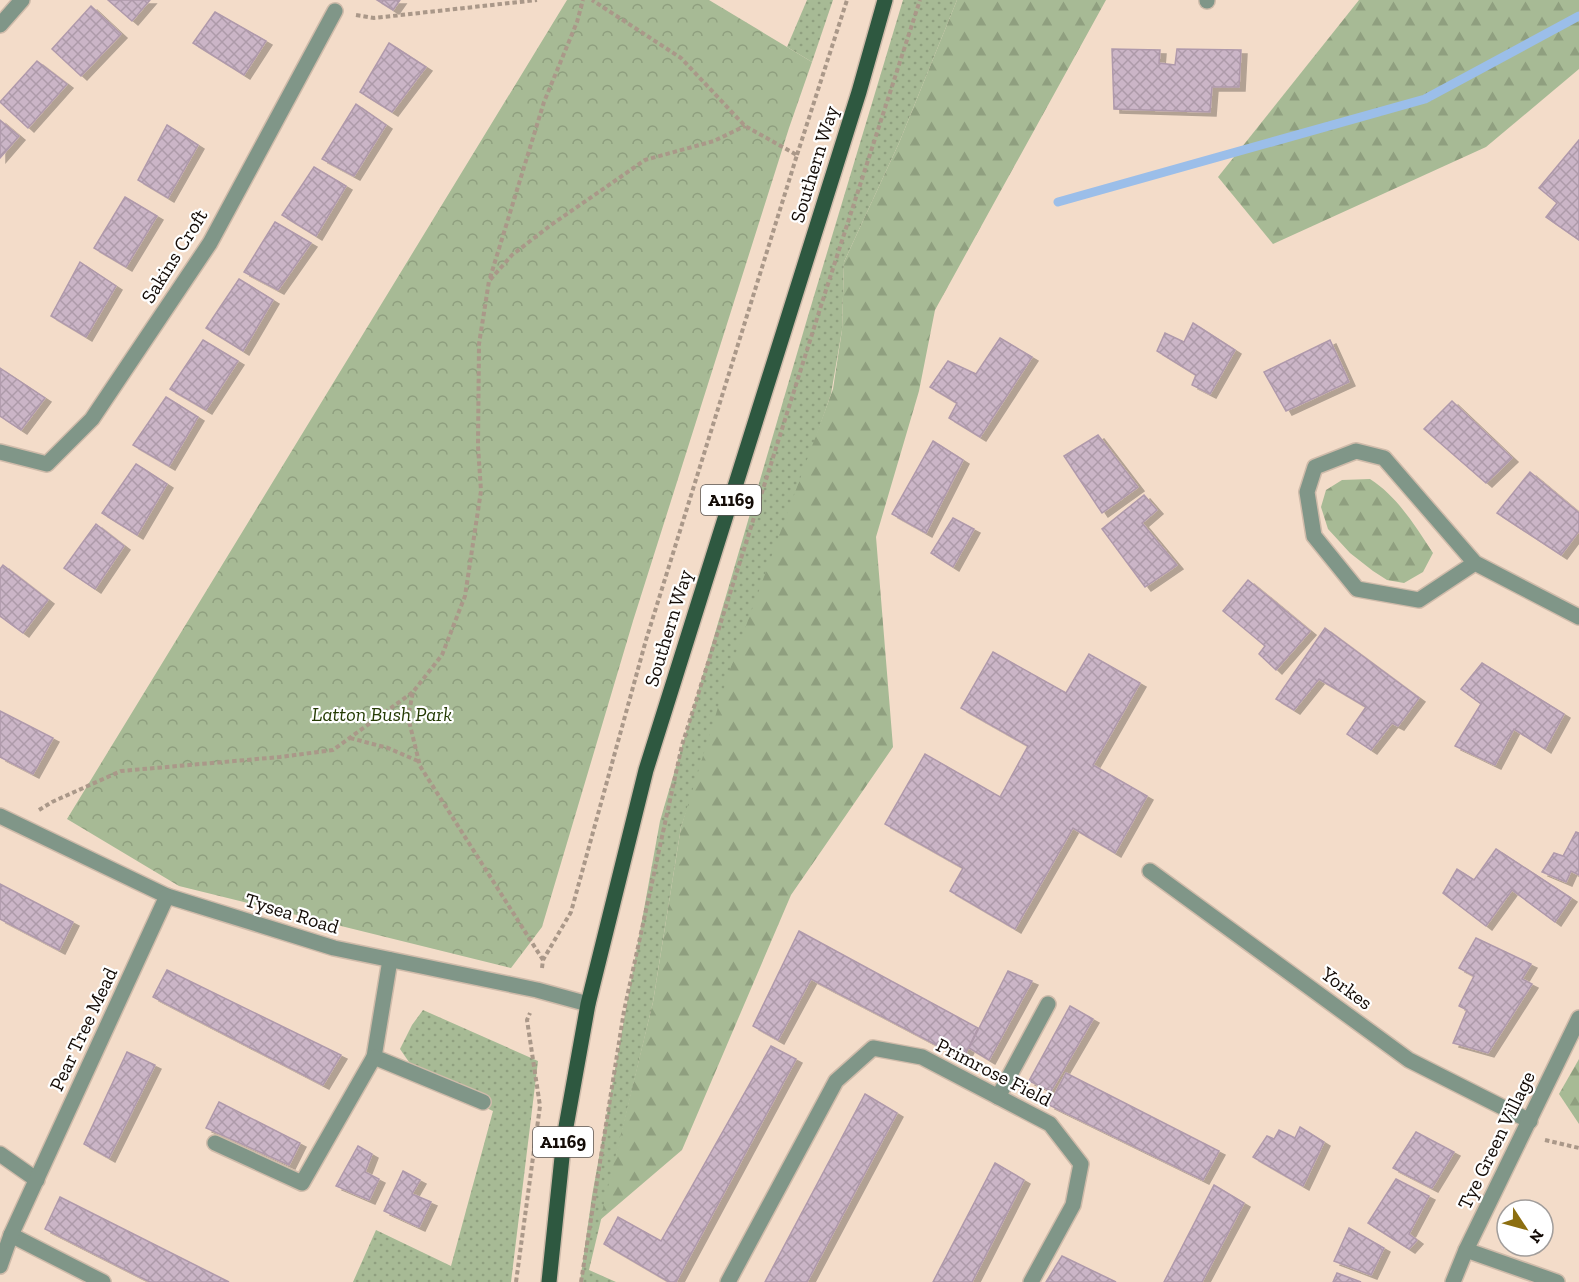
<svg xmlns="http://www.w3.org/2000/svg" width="1579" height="1282" font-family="'Zilla Slab',serif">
	<defs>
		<pattern id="grass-dots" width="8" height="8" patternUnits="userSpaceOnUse" patternTransform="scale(1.5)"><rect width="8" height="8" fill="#a7ba95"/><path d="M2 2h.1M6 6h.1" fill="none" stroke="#8f9f7f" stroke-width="1.8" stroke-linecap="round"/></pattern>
		<pattern id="forest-firs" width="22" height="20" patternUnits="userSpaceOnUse" patternTransform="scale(1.5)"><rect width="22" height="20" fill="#a7ba95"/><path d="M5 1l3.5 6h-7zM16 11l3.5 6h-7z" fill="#8f9f7f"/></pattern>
		<pattern id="park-crowns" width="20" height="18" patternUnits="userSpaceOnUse" patternTransform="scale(1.5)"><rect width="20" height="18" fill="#a7ba95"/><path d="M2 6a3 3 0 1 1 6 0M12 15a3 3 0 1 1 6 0" fill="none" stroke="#8f9f7f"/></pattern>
		<pattern id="building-cross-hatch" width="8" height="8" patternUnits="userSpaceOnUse" patternTransform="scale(1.5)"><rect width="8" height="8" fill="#cbb5c7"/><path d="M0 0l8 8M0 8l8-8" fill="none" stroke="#ad9aa9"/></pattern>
		<filter id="shadow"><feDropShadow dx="6" dy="4" stdDeviation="0" flood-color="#0004"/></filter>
	</defs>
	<rect width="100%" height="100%" fill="#f3dcc9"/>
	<g fill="url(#grass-dots)">
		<polygon points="807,0 833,0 812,62 787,47"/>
		<polygon points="903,0 957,0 899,143 844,262 842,330 831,394 681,827 653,1002 589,1270 616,1282 580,1282 592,1196 660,821 808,316"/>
		<polygon points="423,1010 538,1061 511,1282 353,1282 376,1230 451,1266 493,1111 433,1084 411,1065 400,1049 412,1025"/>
	</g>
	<g fill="url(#forest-firs)">
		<polygon points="957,0 1106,0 935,310 919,391 876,537 893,747 791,895 682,1150 600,1220 653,1002 681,827 729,672 833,389 842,330 844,262 899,143"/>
		<polygon points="1359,0 1579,0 1579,69 1486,147 1273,244 1218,177"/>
		<path d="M1370 479C1398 497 1415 526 1433 553L1423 572 1404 583 1387 580 1373 571 1350 553 1328 529 1321 507 1326 490 1342 480Z"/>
		<polygon points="1579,1059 1579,1124 1559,1094"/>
	</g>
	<polygon fill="url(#park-crowns)" points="567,0 709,0 812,62 789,128 633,621 542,927 511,968 179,886 67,819"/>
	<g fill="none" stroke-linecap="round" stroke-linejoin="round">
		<polyline stroke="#9bbee9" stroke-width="9" points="1058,202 1425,99 1579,16"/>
	</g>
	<g fill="url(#building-cross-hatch)" stroke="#af99ab" stroke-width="1.5" filter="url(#shadow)">
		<polygon points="108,0 150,0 132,21"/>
		<polygon points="377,0 400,0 393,10"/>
		<polygon points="91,6 121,34 81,76 52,49"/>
		<polygon points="215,12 266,41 244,75 193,43"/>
		<polygon points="389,43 426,67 392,112 360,92"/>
		<polygon points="1112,49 1160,50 1159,63 1175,65 1177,49 1241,50 1239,87 1212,87 1210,112 1114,109"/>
		<polygon points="37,61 67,84 28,128 0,102"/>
		<polygon points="356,104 386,125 354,176 322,159"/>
		<polygon points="0,120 19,136 0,158"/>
		<polygon points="167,125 198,145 168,198 138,180"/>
		<polygon points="1579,140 1579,240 1546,217 1557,203 1539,188"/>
		<polygon points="314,167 346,186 316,236 282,215"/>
		<polygon points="125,197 157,216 126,267 94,248"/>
		<polygon points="275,222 311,243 278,290 244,272"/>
		<polygon points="80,262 116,286 86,337 51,316"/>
		<polygon points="239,279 273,300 243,351 206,328"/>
		<polygon points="1193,323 1235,350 1210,394 1192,385 1196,375 1157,351 1165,333 1184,342"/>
		<polygon points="1000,338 1032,357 980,437 949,418 957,403 930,387 948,361 976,374"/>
		<polygon points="203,340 238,361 206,410 170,389"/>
		<polygon points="1330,340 1349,382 1286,411 1264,372"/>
		<polygon points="0,368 45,398 21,430 0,416"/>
		<polygon points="166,397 198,417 169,466 133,445"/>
		<polygon points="1452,401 1512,458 1486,483 1424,429"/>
		<polygon points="1098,435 1138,487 1102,513 1064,456"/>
		<polygon points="933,441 963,460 926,533 892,514"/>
		<polygon points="136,464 167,484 137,535 102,513"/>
		<polygon points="1530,472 1579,513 1579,531 1561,555 1497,513"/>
		<polygon points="1144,495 1157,510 1142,523 1177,565 1145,587 1102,529"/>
		<polygon points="953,518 974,529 953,567 931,553"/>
		<polygon points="96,524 124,546 95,589 64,568"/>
		<polygon points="3,565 48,600 23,633 0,616 0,569"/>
		<polygon points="1248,580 1310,631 1276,670 1259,654 1265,646 1223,611"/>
		<polygon points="1325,628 1419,698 1398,726 1392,723 1371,750 1347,734 1366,707 1319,679 1294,710 1276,699"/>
		<polygon points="993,652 1066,693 1089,654 1140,683 1093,765 1147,796 1115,853 1073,828 1015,929 950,891 963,868 885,824 925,754 1000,797 1028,746 961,708"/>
		<polygon points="1482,663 1564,714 1545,749 1514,729 1495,765 1455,746 1481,704 1461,689"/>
		<polygon points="0,711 53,738 33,774 0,757"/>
		<polygon points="1576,832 1579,833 1579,875 1571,871 1566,882 1542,872 1554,853 1563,856"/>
		<polygon points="1496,849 1571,898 1555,922 1512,890 1486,926 1443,893 1457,869 1474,880"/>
		<polygon points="0,884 73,922 59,950 0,919"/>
		<polygon points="799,931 978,1028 963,1059 811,979 778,1040 753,1026"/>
		<polygon points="1476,938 1531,964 1522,979 1532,984 1488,1053 1453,1043 1467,1010 1459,1006 1474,976 1459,968"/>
		<polygon points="167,970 341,1055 323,1085 153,997"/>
		<polygon points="1008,971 1032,981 989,1060 969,1048"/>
		<polygon points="1070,1006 1093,1019 1051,1091 1029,1081"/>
		<polygon points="771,1046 796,1059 676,1282 669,1282 604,1244 618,1217 661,1241"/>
		<polygon points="127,1052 155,1065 109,1158 84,1144"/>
		<polygon points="1066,1073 1219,1151 1203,1180 1049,1105"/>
		<polygon points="865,1094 897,1113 807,1282 765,1282"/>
		<polygon points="219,1102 300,1143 289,1165 206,1128"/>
		<polygon points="1300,1127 1324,1142 1303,1186 1253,1157 1267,1136 1274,1139 1279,1130 1295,1138"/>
		<polygon points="1416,1132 1454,1152 1432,1188 1393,1168"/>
		<polygon points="358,1146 372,1154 365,1172 379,1179 369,1200 336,1186"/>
		<polygon points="995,1163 1024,1180 972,1282 933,1282"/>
		<polygon points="403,1171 420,1180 412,1194 431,1202 419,1227 384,1211"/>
		<polygon points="1396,1179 1429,1196 1409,1234 1417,1240 1409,1249 1368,1223"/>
		<polygon points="1214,1185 1244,1203 1202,1282 1164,1282"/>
		<polygon points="60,1197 229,1282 150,1282 45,1229"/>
		<polygon points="1349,1228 1384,1248 1371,1275 1334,1261"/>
		<polygon points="1062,1256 1116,1282 1046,1282"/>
		<polygon points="1337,1273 1361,1282 1333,1282"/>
	</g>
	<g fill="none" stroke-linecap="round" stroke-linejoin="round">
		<g stroke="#cfbbaa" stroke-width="18">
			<g id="minor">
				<polyline points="1207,1 1207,0"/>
				<polyline points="0,25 22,0"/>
				<polyline points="0,452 47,464 92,419 210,243 335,11"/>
				<polyline points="1475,563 1419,600 1357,589 1314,536 1307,492 1315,467 1356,451 1384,458 1475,563 1579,617"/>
				<polyline points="0,816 167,896 334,948 537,990 588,1004"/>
				<polyline points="1150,871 1409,1060 1530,1121"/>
				<polyline points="390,960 374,1057 483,1102"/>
				<polyline points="998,1097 1048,1004"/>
				<polyline points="215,1143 302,1183 374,1057"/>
				<polyline points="0,1154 37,1180"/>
				<polyline points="11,1235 103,1282"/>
				<polyline points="1466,1250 1557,1282"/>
				<polyline points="0,1266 11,1235 167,896"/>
				<polyline points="728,1282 836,1081 873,1048 922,1057 1050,1124 1081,1164 1073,1205 1031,1282"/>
				<polyline points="1453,1282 1466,1250 1579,1018"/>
			</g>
		</g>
		<g stroke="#cfbbaa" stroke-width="18">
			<polyline id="major" points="549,1282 564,1138 588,1004 646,770 859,92 885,0"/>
		</g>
		<g stroke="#aa9889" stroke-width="4" stroke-dasharray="4.5 3" stroke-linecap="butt">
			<polyline points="356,15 374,18 537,0"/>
			<polyline points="797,155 847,0"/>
			<polyline points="490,278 544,102 577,22 583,0"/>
			<polyline points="350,738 388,748 418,761"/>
			<polyline points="39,810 52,802 121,771 280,757 333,750 413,692"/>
			<polyline points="543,960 420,766 408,717 413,692 442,655 465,596 481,491 478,446 479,344 489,281 512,255 551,225 645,160 714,141 745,126"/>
			<polyline points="542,968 543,960 571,912 646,640 797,155 745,126 681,58 592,0"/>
			<polyline points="1545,1140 1579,1148"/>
			<polyline points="516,1282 540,1106 527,1020 530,1013"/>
			<polyline points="581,1282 624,1011 682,745 826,290 920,0"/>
		</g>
		<use href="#minor" stroke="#809688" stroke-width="15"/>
		<use href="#major" stroke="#2e5840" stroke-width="15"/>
	</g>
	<g text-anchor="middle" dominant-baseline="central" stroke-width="4.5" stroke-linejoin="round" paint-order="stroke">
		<g fill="#fff" stroke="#5a5451" stroke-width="1.5">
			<rect x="701" y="485" width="60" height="30" rx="4.5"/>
			<rect x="533" y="1127" width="60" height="30" rx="4.5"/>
		</g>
		<g font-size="18" font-weight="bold" fill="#130b06">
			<text x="731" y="500">A1169</text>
			<text x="563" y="1142">A1169</text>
		</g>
		<g font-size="20" fill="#130b06" stroke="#fff">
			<text transform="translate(814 164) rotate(-73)">Southern Way</text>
			<text transform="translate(174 256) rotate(-58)">Sakins Croft</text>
			<text transform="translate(668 628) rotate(-73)">Southern Way</text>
			<text transform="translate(292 913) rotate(17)">Tysea Road</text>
			<text transform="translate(1347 988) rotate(36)">Yorkes</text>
			<text transform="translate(83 1029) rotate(-65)">Pear Tree Mead</text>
			<text transform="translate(994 1072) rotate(27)">Primrose Field</text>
			<text transform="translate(1496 1140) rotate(-64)">Tye Green Village</text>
		</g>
		<g font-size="20" font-style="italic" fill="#253b04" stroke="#fff">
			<text x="382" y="714">Latton Bush Park</text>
		</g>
	</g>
	<g transform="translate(1525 1228) rotate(126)"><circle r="28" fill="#ffffff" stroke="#a19d9b" stroke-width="1.5"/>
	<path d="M0-4.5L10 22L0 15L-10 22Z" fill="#8c6e10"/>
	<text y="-9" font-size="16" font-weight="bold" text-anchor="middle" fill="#130b06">N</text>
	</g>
</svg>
